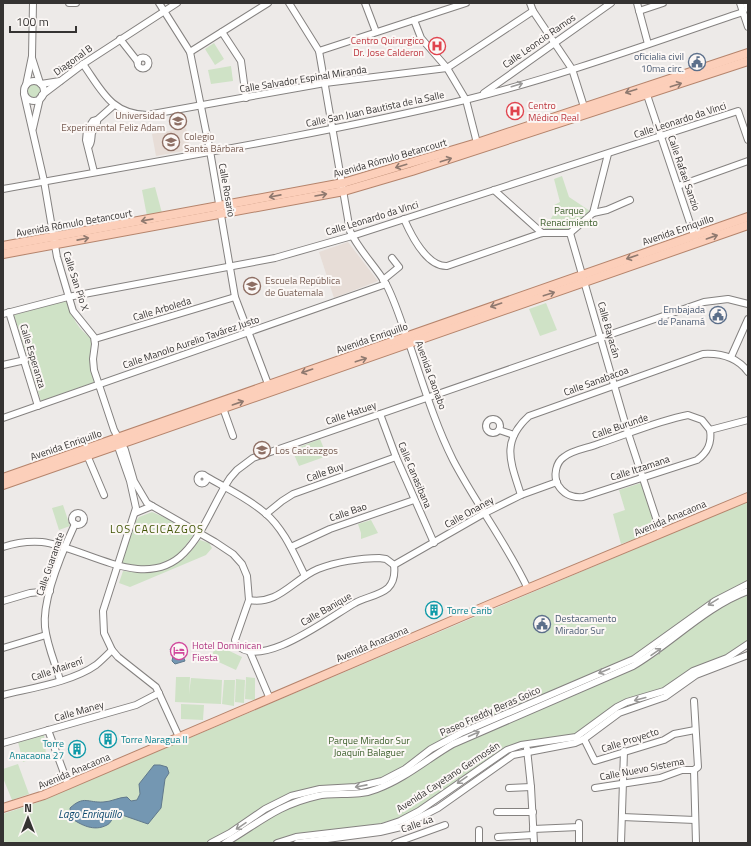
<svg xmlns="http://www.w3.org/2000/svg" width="751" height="846" font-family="'Titillium Web',sans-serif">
	<rect width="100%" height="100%" fill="#edeae8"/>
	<g fill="#e7ddd7">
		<polygon points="186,128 190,150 156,156 152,134"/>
		<polygon points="348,242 378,281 334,298 319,252"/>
	</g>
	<g fill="#cfe2c6">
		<polygon points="214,43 224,59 215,65 205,49"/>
		<polygon points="231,66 233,81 211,84 208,70"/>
		<circle cx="34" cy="91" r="8"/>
		<polygon points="562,176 569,197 593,213 570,233 542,233 555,212 554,205 560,202 554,179"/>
		<polygon points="155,187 162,213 147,216 142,190"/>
		<path d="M68 300C73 321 77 327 93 340L91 366 95 382 41 401 14 315Z"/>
		<polygon points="546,303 557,330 540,336 529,309"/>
		<polygon points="320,439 327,456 299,466 292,450"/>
		<polygon points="641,483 657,531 621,544 613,514 625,510 619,490"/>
		<polygon points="748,501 748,641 740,648 667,687 635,698 575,735 504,749 417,808 398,818 379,824 284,837 271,843 3,843 3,814 36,803"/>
		<polygon points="63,505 70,526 59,530 52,508"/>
		<path d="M152 512 166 518 193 535C172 567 158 570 121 563L133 525 139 517Z"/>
		<polygon points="371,520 378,533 361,539 361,533 358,524"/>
		<polygon points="200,540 209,543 212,548 206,555 130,587 119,583 123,571 144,573 157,571 185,558"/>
		<polygon points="217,645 242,657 236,670 210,658"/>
		<polygon points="176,677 190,677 189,694 191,678 222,680 221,704 175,702"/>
		<polygon points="246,677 255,678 255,700 245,699"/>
		<polygon points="236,679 245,680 244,703 235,702"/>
		<polygon points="224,680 235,680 234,706 222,704"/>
		<polygon points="181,704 204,705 203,720 181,719"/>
		<polygon points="44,734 46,754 23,762 18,742"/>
		<polygon points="18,764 29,794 12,800 3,778 3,769"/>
	</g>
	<g fill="#7497b2" stroke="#61798c">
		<polygon points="179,645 185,661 175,664 172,661 173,656 170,649"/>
		<path d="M154 765H160L167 767 169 773 165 779 161 808 148 824 122 815C120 816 116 817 113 819 111 820 110 824 107 825 94 832 81 825 71 818L70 808C84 795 88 803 103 802 111 802 119 797 127 797L131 801 137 800 140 794 139 784Z"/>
	</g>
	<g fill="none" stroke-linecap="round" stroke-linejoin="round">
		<g stroke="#858280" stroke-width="8">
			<g id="minor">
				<polyline points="69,3 76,3"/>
				<polyline points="159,3 190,52 210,151 235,297 268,384"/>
				<path d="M289 3 319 51 350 231C359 251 375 265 386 284 396 303 402 325 410 346 423 384 435 424 453 460 476 504 507 544 528 589"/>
				<polyline points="365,3 376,32"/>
				<polyline points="530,3 533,11 572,69 585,110"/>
				<polyline points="637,3 648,44"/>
				<polyline points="740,3 748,27"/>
				<polyline points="746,3 748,9"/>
				<polyline points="639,11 663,3"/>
				<polyline points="414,20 421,38 447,68 466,100 477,143"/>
				<polyline points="222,32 241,61 246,98"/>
				<polyline points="120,39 138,62"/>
				<polyline points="319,51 466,3"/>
				<polyline points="190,52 268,3"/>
				<circle cx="143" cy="63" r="5.5"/>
				<polyline points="32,58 40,83"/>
				<path d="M83 64C102 91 111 114 147 115L325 83 447 68 533 11"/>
				<circle cx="34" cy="91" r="10"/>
				<polyline points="41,84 60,81"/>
				<polyline points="26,85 32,56 33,3"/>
				<polyline points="646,92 695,238"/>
				<polyline points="484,93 611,3"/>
				<path d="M24 94 44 181 57 257 73 311 94 337 95 344 93 359 94 370 114 430 125 450 134 481 147 503 215 542 233 554 242 564 247 576 249 600 235 640 236 644C260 672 331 616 355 603 365 597 379 596 388 588 394 582 395 573 394 565"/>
				<polyline points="42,95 83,64 177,3"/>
				<polyline points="33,128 40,98"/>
				<path d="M89 146C92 142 91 138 92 133 94 128 98 126 97 120"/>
				<polyline points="94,172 86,140 87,130 93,121 97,120 114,105"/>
				<polyline points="678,186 748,161"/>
				<path d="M3 189C157 161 313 136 465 100 559 77 651 43 743 12"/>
				<polyline points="494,190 542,233"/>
				<polyline points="593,213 608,154"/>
				<path d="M404 219C411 235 427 267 447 266L542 233H570L593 213 607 210 630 200"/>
				<polyline points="570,233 628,433 661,533"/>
				<polyline points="383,280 399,267 392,258"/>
				<polyline points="9,312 38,406"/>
				<polyline points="3,314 68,297 275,258 352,236 738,111 748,140"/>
				<polyline points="95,339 235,297"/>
				<polyline points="731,357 748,319"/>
				<polyline points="3,365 25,360"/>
				<polyline points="223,408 233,436"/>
				<polyline points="380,414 396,457 434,543"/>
				<path d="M688 415 702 420 710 430C712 443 708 452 697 460L583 497C572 498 564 495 558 485 553 476 556 462 564 457 572 450 588 448 598 444 628 434 657 421 688 415Z"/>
				<polyline points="3,418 386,284"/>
				<circle cx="493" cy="426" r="7"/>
				<polyline points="499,430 514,435"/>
				<polyline points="710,430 748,420"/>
				<polyline points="116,441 130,481 136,508 103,611 104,633 112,650 118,657 156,687 179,737"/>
				<polyline points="87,455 104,495"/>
				<circle cx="202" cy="479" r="4.5"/>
				<path d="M207 477C226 488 248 498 265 513 284 529 294 554 305 576"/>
				<path d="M521 495C511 463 500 442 529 416L703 354C721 353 737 357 748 372"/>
				<polyline points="135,513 152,506"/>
				<circle cx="78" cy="519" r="6"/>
				<polyline points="266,514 282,501 293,494 396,457"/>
				<path d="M3 547C15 543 29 541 42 542 85 547 145 593 184 553 204 533 214 502 230 478L237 470 253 458 704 302 728 299 748 304"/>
				<polyline points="291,547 330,529 414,500"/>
				<polyline points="394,565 483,514 521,495 557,482"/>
				<path d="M249 600C279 605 292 580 318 569 336 562 360 558 379 558L386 559 394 565"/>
				<polyline points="3,601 30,593 50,591"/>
				<polyline points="3,648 46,635"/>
				<polyline points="250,652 270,699"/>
				<path d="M60 680C55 663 47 645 45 627 42 598 63 550 75 524"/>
				<path d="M3 695C31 688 72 682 96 665 101 661 107 655 112 650"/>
				<polyline points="48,730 68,784"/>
				<polyline points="584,739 595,761 664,740 674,734 695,730"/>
				<polyline points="3,743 136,705 159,693"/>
				<polyline points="527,749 531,787 534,843"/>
				<polyline points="694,770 696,843"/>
				<polyline points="694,770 698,767 694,701"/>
				<polyline points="509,788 531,787"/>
				<polyline points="595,788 660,778 682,770 694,770"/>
				<polyline points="497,812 533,812"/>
				<polyline points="622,817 695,820"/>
				<polyline points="533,829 579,827"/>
				<polyline points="479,830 479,843"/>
				<polyline points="498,837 533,835"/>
				<polyline points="211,843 230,833 265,809 291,796 320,789 356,787 382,781 405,769 431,749 461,733 634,659 715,601 748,584"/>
				<path d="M225 843C259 823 277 805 317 796 336 792 358 797 377 789 406 778 427 759 453 744L633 666C672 643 705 607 748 591"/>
				<polyline points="277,843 296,837 382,827 400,821 419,811 507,750 521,745 576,737 617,707 627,702 664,691 693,671 727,658 748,644"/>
				<polyline points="297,843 380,832 401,827 438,808 513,755 575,743 584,739 619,713 665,697 696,675 748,655"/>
				<polyline points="395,843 445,825"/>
				<polyline points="579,843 579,823"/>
				<polyline points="621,843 624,751"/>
			</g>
		</g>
		<g stroke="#b5846c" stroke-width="10">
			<g id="major">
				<polyline points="3,246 343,183 477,143 748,53"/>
				<polyline points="3,254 344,191 412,171 748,61"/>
				<polyline points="3,478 748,217"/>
				<polyline points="3,485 748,225"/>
				<polyline points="3,808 44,795 491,604 748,497"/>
			</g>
		</g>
		<use href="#minor" stroke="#fff" stroke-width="6"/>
		<use href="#major" stroke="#fccfba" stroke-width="8"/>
	</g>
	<defs><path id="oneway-shaft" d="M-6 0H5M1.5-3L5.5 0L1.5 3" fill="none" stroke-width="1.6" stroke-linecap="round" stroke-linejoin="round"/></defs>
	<g stroke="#9a9998">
		<use href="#oneway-shaft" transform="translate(517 85) rotate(-17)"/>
		<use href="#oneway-shaft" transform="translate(713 602) rotate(148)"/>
		<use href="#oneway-shaft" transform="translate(656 652) rotate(-35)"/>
		<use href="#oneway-shaft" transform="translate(604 671) rotate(157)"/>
		<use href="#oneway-shaft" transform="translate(640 699) rotate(165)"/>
		<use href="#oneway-shaft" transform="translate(474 734) rotate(-24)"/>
		<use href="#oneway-shaft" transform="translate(462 780) rotate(145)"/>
		<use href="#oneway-shaft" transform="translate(361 786) rotate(169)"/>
		<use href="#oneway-shaft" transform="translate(241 826) rotate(146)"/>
	</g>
	<g stroke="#8f796f">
		<use href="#oneway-shaft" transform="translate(676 85) rotate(-18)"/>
		<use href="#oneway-shaft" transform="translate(631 91) rotate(162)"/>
		<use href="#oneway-shaft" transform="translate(446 160) rotate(-18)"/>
		<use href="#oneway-shaft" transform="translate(401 166) rotate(163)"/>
		<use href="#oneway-shaft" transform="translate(321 195) rotate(-10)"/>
		<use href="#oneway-shaft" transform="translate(275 196) rotate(169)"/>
		<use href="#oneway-shaft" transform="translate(147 220) rotate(170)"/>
		<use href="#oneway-shaft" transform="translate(712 237) rotate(-19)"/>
		<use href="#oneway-shaft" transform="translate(83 239) rotate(-11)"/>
		<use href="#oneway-shaft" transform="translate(632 257) rotate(161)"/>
		<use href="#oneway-shaft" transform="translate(549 294) rotate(-18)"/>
		<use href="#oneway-shaft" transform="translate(496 305) rotate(161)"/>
		<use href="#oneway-shaft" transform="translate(361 360) rotate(-18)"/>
		<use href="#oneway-shaft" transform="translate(307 371) rotate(161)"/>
		<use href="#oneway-shaft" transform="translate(238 403) rotate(-19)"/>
	</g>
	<defs>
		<g id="hospital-ring" transform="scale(0.9)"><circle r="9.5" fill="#fbf7f5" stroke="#e0444e" stroke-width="1.5"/><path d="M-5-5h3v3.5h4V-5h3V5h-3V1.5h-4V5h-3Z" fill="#e0444e"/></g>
		<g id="civic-ring" transform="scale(0.9)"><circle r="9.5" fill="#fbf7f5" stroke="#5c6f8a" stroke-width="1.5"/><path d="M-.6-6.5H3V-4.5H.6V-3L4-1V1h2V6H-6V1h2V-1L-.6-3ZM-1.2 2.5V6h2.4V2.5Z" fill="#5c6f8a"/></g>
		<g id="school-ring" transform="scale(0.9)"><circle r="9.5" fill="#fbf7f5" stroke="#8d6e63" stroke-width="1.5"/><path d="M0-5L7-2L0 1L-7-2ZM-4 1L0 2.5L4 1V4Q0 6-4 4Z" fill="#8d6e63"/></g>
		<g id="university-ring" transform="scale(0.9)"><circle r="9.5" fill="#fbf7f5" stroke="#8d6e63" stroke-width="1.5"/><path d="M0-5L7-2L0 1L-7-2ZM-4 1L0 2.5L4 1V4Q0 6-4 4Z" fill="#8d6e63"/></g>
		<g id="building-ring" transform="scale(0.9)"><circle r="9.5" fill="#fbf7f5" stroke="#0f9aa8" stroke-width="1.5"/><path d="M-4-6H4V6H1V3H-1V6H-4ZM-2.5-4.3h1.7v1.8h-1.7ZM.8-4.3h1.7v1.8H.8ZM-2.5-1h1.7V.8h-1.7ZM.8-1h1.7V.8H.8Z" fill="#0f9aa8"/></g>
		<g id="hotel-ring" transform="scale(0.9)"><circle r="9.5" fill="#fbf7f5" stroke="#d1479c" stroke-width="1.5"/><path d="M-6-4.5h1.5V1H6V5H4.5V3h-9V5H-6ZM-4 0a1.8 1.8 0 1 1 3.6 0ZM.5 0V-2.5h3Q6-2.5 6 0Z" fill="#d1479c"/></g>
	</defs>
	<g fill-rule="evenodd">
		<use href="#hospital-ring" x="437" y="46"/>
		<use href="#civic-ring" x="697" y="62"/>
		<use href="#hospital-ring" x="515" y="111"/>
		<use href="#school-ring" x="178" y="121"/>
		<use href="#school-ring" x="171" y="142"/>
		<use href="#university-ring" x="252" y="286"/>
		<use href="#civic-ring" x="718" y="315"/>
		<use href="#university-ring" x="262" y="450"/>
		<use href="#building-ring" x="434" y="610"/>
		<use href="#civic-ring" x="542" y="624"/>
		<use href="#hotel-ring" x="179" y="651"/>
		<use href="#building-ring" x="108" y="739"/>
		<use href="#building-ring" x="77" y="749"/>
	</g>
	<g text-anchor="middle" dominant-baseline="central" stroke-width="4" stroke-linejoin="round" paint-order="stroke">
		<g font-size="10" fill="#be3a42" stroke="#fbf7f5" text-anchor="end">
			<text x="424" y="40">Centro Quirurgico<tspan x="424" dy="12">Dr. Jose Calderon</tspan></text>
			<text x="528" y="105" text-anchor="start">Centro<tspan x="528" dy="12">Médico Real</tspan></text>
		</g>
		<g font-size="10" fill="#353332" stroke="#fbf7f5">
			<text transform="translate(539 41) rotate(-35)">Calle Leoncio Ramos</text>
			<text transform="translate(73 60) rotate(-36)">Diagonal B</text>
			<text transform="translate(303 79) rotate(-9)">Calle Salvador Espinal Miranda</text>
			<text transform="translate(375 109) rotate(-12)">Calle San Juan Bautista de la Salle</text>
			<text transform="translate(680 120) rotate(-18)">Calle Leonardo da Vinci</text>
			<text transform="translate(390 158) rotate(-16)">Avenida Rómulo Betancourt</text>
			<text transform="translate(684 173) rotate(71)">Calle Rafael Sanzio</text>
			<text transform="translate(227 190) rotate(80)">Calle Rosario</text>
			<text transform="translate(372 218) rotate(-17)">Calle Leonardo da Vinci</text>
			<text transform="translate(74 223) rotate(-10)">Avenida Rómulo Betancourt</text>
			<text transform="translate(678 230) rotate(-19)">Avenida Enriquillo</text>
			<text transform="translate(76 281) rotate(72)">Calle San Pío X</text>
			<text transform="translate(162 309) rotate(-17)">Calle Arboleda</text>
			<text transform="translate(609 330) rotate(74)">Calle Bayacán</text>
			<text transform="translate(372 338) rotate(-19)">Avenida Enriquillo</text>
			<text transform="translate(191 342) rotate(-19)">Calle Manolo Aurelio Tavárez Justo</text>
			<text transform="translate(33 356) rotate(73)">Calle Esperanza</text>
			<text transform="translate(431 375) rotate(70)">Avenida Caonabo</text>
			<text transform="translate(596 381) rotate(-20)">Calle Sanabacoa</text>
			<text transform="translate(351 413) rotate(-19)">Calle Hatuey</text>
			<text transform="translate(620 426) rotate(-19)">Calle Burunde</text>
			<text transform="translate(66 445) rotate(-19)">Avenida Enriquillo</text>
			<text transform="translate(640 468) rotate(-18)">Calle Itzamana</text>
			<text transform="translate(325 472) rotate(-20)">Calle Buy</text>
			<text transform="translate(415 475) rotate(67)">Calle Canasibana</text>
			<text transform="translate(348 512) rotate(-19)">Calle Bao</text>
			<text transform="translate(469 512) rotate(-29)">Calle Onaney</text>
			<text transform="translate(670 518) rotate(-23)">Avenida Anacaona</text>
			<text transform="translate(50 564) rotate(-71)">Calle Guaranate</text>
			<text transform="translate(326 609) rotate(-30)">Calle Banique</text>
			<text transform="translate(372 644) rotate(-23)">Avenida Anacaona</text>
			<text transform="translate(57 669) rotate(-19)">Calle Mairení</text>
			<text transform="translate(79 711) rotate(-16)">Calle Maney</text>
			<text transform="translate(490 711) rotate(-24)">Paseo Freddy Beras Goico</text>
			<text transform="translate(630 740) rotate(-18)">Calle Proyecto</text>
			<text transform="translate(642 769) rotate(-11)">Calle Nuevo Sistema</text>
			<text transform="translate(74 771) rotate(-23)">Avenida Anacaona</text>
			<text transform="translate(448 777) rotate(-33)">Avenida Cayetano Germosén</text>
			<text transform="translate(417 824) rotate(-19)">Calle 4a</text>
		</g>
		<g font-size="10" fill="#4e5e75" stroke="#fbf7f5" text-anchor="end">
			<text x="684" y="56">oficialia civil<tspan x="684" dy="12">10ma circ.</tspan></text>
			<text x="705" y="309">Embajada<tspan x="705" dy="12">de Panamá</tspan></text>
			<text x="555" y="618" text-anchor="start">Destacamento<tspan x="555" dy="12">Mirador Sur</tspan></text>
		</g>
		<g font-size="10" fill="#785e54" stroke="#fbf7f5" text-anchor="start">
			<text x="165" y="115" text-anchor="end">Universidad<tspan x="165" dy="12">Experimental Feliz Adam</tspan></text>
			<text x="184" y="136">Colegio<tspan x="184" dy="12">Santa Bárbara</tspan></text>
			<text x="265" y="280">Escuela República<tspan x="265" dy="12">de Guatemala</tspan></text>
			<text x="275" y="450">Los Cacicazgos</text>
		</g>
		<g font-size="10" fill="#3e602d" stroke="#fbf7f5">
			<text x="569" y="210">Parque<tspan x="569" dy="12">Renacimiento</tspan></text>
			<text x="369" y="740">Parque Mirador Sur<tspan x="369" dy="12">Joaquín Balaguer</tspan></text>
		</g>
		<g font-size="10" fill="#0d838f" stroke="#fbf7f5" text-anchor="start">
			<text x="447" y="610">Torre Carib</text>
			<text x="121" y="739">Torre Naragua II</text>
			<text x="64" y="743" text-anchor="end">Torre<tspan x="64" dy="12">Anacaona 27</tspan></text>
		</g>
		<g font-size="10" fill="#b23c85" stroke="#fbf7f5" text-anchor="start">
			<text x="192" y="645">Hotel Dominican<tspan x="192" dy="12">Fiesta</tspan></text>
		</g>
		<g font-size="11" letter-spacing="1" fill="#425505" stroke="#fbf7f5">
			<text x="157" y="529">LOS CACICAZGOS</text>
		</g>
		<g font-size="11" font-style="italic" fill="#0d486e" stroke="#fbf7f5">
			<text x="90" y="814">Lago Enriquillo</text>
		</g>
	</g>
	<rect width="751" height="846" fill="none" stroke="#353332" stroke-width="8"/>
	<g transform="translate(28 818)" stroke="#fbf7f5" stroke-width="3" paint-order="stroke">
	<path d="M0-3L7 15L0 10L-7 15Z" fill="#353332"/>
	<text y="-6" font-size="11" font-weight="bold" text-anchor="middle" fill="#353332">N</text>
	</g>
	<path d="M10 26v6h66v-6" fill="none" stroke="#353332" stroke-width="2"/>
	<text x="16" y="26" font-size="12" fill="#353332" stroke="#fbf7f5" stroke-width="3" paint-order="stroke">100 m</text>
</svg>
